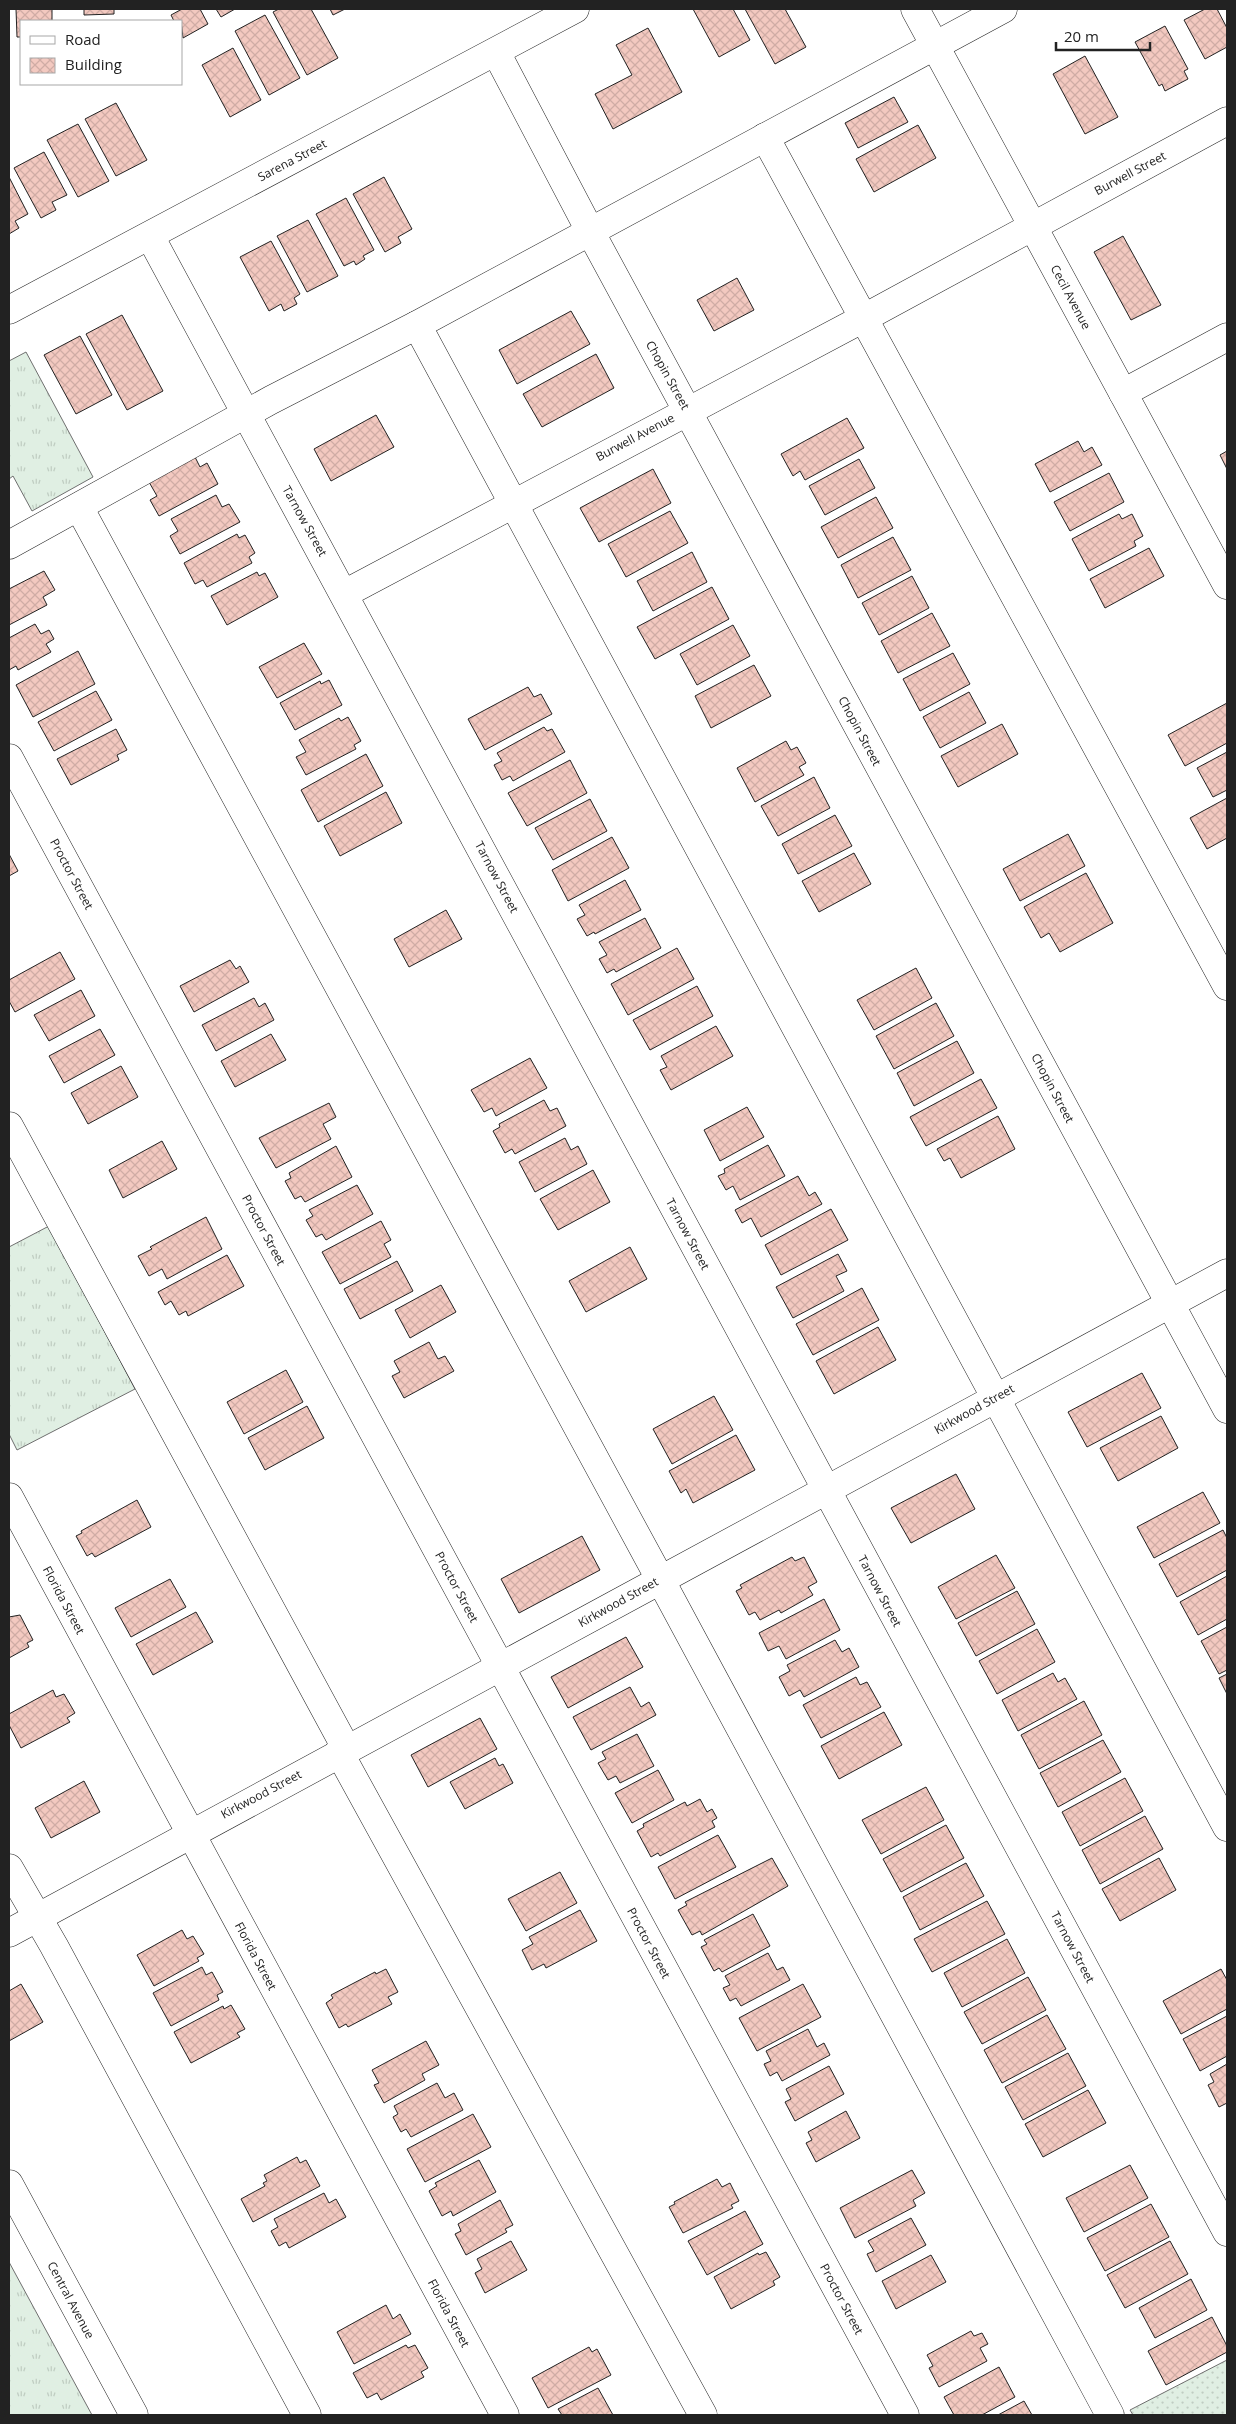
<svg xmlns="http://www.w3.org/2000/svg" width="1236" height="2424" font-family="'Open Sans',sans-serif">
	<defs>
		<pattern id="grass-tufts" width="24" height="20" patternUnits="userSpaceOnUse" patternTransform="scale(1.25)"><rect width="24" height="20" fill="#e0efe3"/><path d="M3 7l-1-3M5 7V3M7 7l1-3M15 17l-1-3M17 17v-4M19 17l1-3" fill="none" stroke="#c0cdc2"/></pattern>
		<pattern id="park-dots" width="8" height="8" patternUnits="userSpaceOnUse" patternTransform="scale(1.25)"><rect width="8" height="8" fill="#e0efe3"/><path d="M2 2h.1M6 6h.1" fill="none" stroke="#c0cdc2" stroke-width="1.8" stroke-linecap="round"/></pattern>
		<pattern id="building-cross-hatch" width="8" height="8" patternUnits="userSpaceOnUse" patternTransform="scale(1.25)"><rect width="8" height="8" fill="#f3c9c0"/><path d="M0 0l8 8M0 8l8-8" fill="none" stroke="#d0aca5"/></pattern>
	</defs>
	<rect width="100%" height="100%" fill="#fff"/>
	<g fill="url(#grass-tufts)" stroke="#6f6f6f">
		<polygon points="26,352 93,477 32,511 13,476 9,479 9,361"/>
		<polygon points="49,1226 135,1389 17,1450 9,1434 9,1247"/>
		<polygon points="9,2262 92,2415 9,2415"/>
	</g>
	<polygon fill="url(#park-dots)" stroke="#6f6f6f" points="1227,2360 1227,2415 1133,2415 1130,2410"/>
	<g fill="url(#building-cross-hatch)" stroke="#222">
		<polygon points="16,9 52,9 52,21 21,21 21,37 17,37"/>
		<polygon points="84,9 114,9 114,14 84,15"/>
		<polygon points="182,9 200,9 208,24 183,38 181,21 174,21 171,15"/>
		<polygon points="216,9 235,9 221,17"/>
		<polygon points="279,9 311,9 338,58 307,75 273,12"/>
		<polygon points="330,9 345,9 333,15"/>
		<polygon points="693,9 733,9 750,40 719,57"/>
		<polygon points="745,9 785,9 806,47 775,64"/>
		<polygon points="1205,9 1217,9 1227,28 1227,47 1205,59 1184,20"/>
		<polygon points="265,15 300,78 269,95 235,31"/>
		<polygon points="1165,26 1188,69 1184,71 1188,79 1165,91 1162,84 1159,86 1135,42"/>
		<polygon points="648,28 682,92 613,129 595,94 632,75 616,45"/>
		<polygon points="233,48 261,100 230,117 202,65"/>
		<polygon points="1085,56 1118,117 1085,134 1053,74"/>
		<polygon points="894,97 908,122 858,148 845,123"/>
		<polygon points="116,103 147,160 116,176 85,119"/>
		<polygon points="78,124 109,181 78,197 47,140"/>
		<polygon points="918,125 936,158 874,192 856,159"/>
		<polygon points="44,152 67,195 52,202 56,210 41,218 14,168"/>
		<polygon points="9,177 28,214 15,221 19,228 9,234"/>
		<polygon points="384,177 412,229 398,237 401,243 385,252 353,194"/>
		<polygon points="346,198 374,250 363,256 365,259 356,265 354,261 344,266 316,214"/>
		<polygon points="308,220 338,276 307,292 277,236"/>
		<polygon points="1123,236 1161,305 1131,320 1094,252"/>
		<polygon points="271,241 300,294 294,298 297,304 284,311 281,304 269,311 240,257"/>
		<polygon points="737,278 754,310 714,331 697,300"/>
		<polygon points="571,311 590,344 517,384 499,350"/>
		<polygon points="122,315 163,391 127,410 86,334"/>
		<polygon points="80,336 112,395 76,414 44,355"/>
		<polygon points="596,354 614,388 542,427 523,394"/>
		<polygon points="376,415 394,447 331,481 314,449"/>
		<polygon points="847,418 864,448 805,480 800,471 793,476 781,454"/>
		<polygon points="1078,441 1084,452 1092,447 1102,465 1050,492 1035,464"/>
		<polygon points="1227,451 1227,469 1220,455"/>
		<polygon points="195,457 200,467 207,463 218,484 159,516 150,500 157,496 149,482"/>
		<polygon points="859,459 875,488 825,515 809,486"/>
		<polygon points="653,469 671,503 599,542 580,508"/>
		<polygon points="1109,473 1124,502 1070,531 1054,502"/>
		<polygon points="216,495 222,507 229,504 240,522 180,554 170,536 178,531 171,519"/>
		<polygon points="876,497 893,528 838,558 821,527"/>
		<polygon points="670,511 688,543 626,577 608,544"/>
		<polygon points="1119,514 1122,519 1132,514 1143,536 1134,541 1136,546 1089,571 1072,539"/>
		<polygon points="237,534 239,538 245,535 255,553 249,557 252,563 207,587 203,580 195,584 184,563"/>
		<polygon points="893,537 911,570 858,598 841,565"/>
		<polygon points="1149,548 1164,576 1105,608 1090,579"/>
		<polygon points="692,552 707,582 653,611 637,581"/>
		<polygon points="44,571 55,590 43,597 47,605 9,625 9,589"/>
		<polygon points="257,572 259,576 265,573 278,597 227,625 211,596"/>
		<polygon points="912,576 929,608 879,635 862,603"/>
		<polygon points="712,587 729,619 655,659 637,627"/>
		<polygon points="932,613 950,646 898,673 881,641"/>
		<polygon points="35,624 41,634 49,630 54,639 46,644 51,652 18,670 16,666 9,670 9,638"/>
		<polygon points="733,625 750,656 697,685 680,654"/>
		<polygon points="304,643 322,674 277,698 259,667"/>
		<polygon points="78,651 95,684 33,717 16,685"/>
		<polygon points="953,653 970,684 920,711 903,679"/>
		<polygon points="754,665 771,696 711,728 695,696"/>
		<polygon points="329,680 342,705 295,730 280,703 320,681 321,684"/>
		<polygon points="528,687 534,697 541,694 552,714 485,750 468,719"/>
		<polygon points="96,691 112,720 54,751 38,722"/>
		<polygon points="969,692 986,723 940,748 923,717"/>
		<polygon points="1227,703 1227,743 1185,766 1168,735"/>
		<polygon points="348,717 361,741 354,745 356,749 306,775 296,757 306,752 299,740 339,718 341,721"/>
		<polygon points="1002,724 1018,754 958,787 941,756"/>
		<polygon points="544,727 547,731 552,729 565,752 513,781 510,776 502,780 494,765 502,761 497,753"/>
		<polygon points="116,729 127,750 117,755 119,760 71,785 57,759"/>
		<polygon points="786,741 791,750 797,747 806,763 799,767 804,775 755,802 737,768"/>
		<polygon points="1227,752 1227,790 1213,797 1197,768"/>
		<polygon points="366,754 383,786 318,822 301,790"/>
		<polygon points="570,760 587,793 527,826 508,793"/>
		<polygon points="814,777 830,808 778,836 761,806"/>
		<polygon points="386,792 402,823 340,856 324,826"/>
		<polygon points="1227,798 1227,838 1207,849 1190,818"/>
		<polygon points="590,799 607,831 553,860 535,828"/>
		<polygon points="835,815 852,846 798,874 782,844"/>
		<polygon points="1068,834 1085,866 1020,901 1003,869"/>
		<polygon points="612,837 629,868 568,901 552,870"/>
		<polygon points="854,853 871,884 819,912 802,881"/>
		<polygon points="9,854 18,871 9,876"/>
		<polygon points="1086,873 1113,923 1060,952 1049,933 1041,938 1024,907"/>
		<polygon points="625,880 641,910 595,934 594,932 587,936 577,919 585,915 579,905"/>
		<polygon points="446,910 462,939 409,967 394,939"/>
		<polygon points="645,918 661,948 616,972 614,969 607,973 599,959 607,955 599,942"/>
		<polygon points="677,948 694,979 628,1015 611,984"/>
		<polygon points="60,952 75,979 15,1012 9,1001 9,980"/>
		<polygon points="230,960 236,969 240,966 249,982 194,1012 180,986"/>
		<polygon points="916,968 932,998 874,1030 857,1000"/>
		<polygon points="697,986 713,1016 650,1050 633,1020"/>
		<polygon points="81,990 95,1016 49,1041 34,1015"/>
		<polygon points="254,998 259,1007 265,1003 274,1020 216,1051 202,1025"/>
		<polygon points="936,1003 954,1036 894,1069 876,1036"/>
		<polygon points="716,1026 733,1056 671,1090 660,1070 667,1067 661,1056"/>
		<polygon points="100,1029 115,1055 64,1083 49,1056"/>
		<polygon points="271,1034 286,1060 235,1087 221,1061"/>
		<polygon points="957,1041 974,1073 914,1106 897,1073"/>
		<polygon points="530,1058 547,1088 496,1116 492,1108 484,1112 471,1090"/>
		<polygon points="121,1066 138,1097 88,1124 71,1093"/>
		<polygon points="981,1079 997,1108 926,1146 910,1117"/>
		<polygon points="544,1100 550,1111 557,1108 566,1126 515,1154 512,1149 505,1153 493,1131 500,1127 499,1124"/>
		<polygon points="329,1103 336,1117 323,1124 331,1139 276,1168 259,1138"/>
		<polygon points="747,1107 764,1137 720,1161 704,1130"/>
		<polygon points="998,1116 1015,1149 961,1178 950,1158 944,1161 937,1149"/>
		<polygon points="565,1138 571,1150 578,1146 587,1164 535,1192 519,1162"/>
		<polygon points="162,1141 177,1169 123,1198 109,1170"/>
		<polygon points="768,1145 785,1176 740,1200 733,1186 726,1190 718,1176 725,1173 724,1169"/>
		<polygon points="336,1146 352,1177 305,1202 301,1196 295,1199 285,1181 291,1178 289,1173"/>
		<polygon points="593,1170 610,1202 558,1230 540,1199"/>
		<polygon points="798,1176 809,1196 815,1192 822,1204 761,1237 751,1218 742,1223 735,1210"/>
		<polygon points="357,1185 373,1214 326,1240 322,1234 316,1237 306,1220 313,1216 309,1210"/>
		<polygon points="831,1209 848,1240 781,1275 765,1245"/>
		<polygon points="206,1217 222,1249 167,1279 162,1269 149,1276 138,1256 152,1249 150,1247"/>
		<polygon points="381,1221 391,1240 384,1244 391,1257 340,1284 322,1252"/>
		<polygon points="630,1247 647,1279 586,1312 569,1281"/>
		<polygon points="838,1254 847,1271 836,1276 844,1291 793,1318 776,1287"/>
		<polygon points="227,1255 244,1286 188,1316 186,1311 179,1315 171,1301 165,1305 158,1292"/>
		<polygon points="397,1261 413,1291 360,1319 344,1289"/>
		<polygon points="441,1285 456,1312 410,1338 395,1310"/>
		<polygon points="862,1288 879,1320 813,1355 796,1324"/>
		<polygon points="878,1327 896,1360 834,1394 816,1361"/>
		<polygon points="429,1342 438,1359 445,1356 454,1371 404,1398 392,1376 400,1372 394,1361"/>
		<polygon points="286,1370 303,1402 244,1434 227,1402"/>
		<polygon points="1142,1373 1161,1408 1087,1447 1068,1412"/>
		<polygon points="714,1396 733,1430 672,1464 653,1429"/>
		<polygon points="307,1406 324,1438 265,1470 248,1438"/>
		<polygon points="1161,1416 1178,1448 1118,1481 1100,1448"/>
		<polygon points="736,1435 755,1470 693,1503 686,1489 681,1493 669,1471"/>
		<polygon points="956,1474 975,1509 911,1543 891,1508"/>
		<polygon points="1203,1492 1220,1523 1154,1558 1137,1527"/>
		<polygon points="137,1500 151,1527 95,1557 92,1553 87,1556 76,1536 82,1533 81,1531"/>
		<polygon points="1223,1530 1227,1538 1227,1570 1177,1597 1159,1564"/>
		<polygon points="582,1536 600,1570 519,1613 501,1579"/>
		<polygon points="996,1555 1015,1588 956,1619 938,1587"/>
		<polygon points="792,1557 795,1561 804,1557 817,1582 808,1587 813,1595 781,1613 779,1610 760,1620 755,1612 749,1615 736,1591 742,1588 740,1585"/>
		<polygon points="1227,1576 1227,1619 1198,1635 1180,1602"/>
		<polygon points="170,1579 186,1607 131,1637 115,1608"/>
		<polygon points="1017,1591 1035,1624 976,1656 958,1623"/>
		<polygon points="824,1599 840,1630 786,1659 779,1646 768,1651 759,1633"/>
		<polygon points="196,1612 213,1642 153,1675 136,1644"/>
		<polygon points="20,1615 33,1640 27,1643 29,1647 9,1658 9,1617"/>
		<polygon points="1227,1627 1227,1670 1219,1674 1201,1641"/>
		<polygon points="1037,1629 1055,1662 997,1694 979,1661"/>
		<polygon points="626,1637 643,1667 568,1708 551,1677"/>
		<polygon points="835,1640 842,1652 849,1648 859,1667 804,1697 800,1690 789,1696 779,1677 790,1671 787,1665"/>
		<polygon points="1053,1673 1058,1682 1065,1678 1077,1699 1018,1731 1002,1700"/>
		<polygon points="1227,1674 1227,1694 1219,1678"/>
		<polygon points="856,1677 860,1685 867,1682 881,1707 821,1738 803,1705"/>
		<polygon points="630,1687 641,1707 649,1702 656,1715 591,1750 573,1717"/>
		<polygon points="53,1690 56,1697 64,1694 75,1713 67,1718 70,1722 21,1748 9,1725 9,1714"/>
		<polygon points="1084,1701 1102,1735 1039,1769 1021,1735"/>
		<polygon points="884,1712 902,1745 839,1779 821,1746"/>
		<polygon points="480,1718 497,1749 428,1787 411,1755"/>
		<polygon points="637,1734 654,1766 620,1783 616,1776 608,1780 598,1763 606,1759 602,1752"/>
		<polygon points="1103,1740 1121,1772 1058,1807 1040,1773"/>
		<polygon points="495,1758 499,1766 503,1764 513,1783 465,1809 450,1782"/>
		<polygon points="658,1770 674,1800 632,1823 615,1793"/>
		<polygon points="1125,1778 1143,1811 1080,1846 1062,1812"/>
		<polygon points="84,1781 100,1812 51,1838 35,1808"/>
		<polygon points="926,1787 944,1820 881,1854 862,1820"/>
		<polygon points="700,1799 707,1812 712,1809 717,1818 712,1821 715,1827 660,1856 658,1853 651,1857 637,1831 644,1827 643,1824 685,1802 687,1806"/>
		<polygon points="1145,1816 1163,1849 1100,1884 1082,1850"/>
		<polygon points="946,1825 964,1858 901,1892 883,1859"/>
		<polygon points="718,1835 736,1867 675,1899 658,1867"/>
		<polygon points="772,1858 788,1886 702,1935 700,1931 692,1935 678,1910 687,1905 685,1902"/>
		<polygon points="1159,1858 1176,1890 1120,1921 1102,1889"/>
		<polygon points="966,1863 984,1896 920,1930 903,1897"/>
		<polygon points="560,1872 577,1903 526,1931 508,1899"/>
		<polygon points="987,1901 1005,1934 932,1972 914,1939"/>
		<polygon points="580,1910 597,1941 546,1968 544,1964 532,1970 522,1950 533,1944 529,1937"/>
		<polygon points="753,1914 770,1946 722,1972 719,1968 714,1971 701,1947 707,1944 704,1940"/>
		<polygon points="182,1930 187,1939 193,1936 204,1954 197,1958 199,1961 154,1986 137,1955"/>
		<polygon points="1007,1939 1025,1973 962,2007 944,1973"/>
		<polygon points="768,1953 777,1970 783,1967 790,1980 741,2006 736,1998 730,2001 723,1988 730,1985 725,1976"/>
		<polygon points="202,1967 206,1975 212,1972 223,1992 217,1995 219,2000 171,2026 153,1993"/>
		<polygon points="386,1969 398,1992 388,1997 392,2004 348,2027 346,2024 339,2028 326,2003 333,1998 331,1995 375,1972 376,1974"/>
		<polygon points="1221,1969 1227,1980 1227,2009 1181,2034 1163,2001"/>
		<polygon points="1028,1977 1046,2010 982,2044 964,2012"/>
		<polygon points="21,1984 43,2022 9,2041 9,1991"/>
		<polygon points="803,1984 821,2017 757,2051 739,2018"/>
		<polygon points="231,2005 245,2029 237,2033 240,2037 191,2063 174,2032 223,2006 224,2009"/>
		<polygon points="1047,2015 1066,2049 1002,2083 984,2050"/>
		<polygon points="1227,2016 1227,2056 1200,2071 1183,2039"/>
		<polygon points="808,2029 817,2047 824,2043 830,2055 782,2081 777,2072 770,2076 764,2064 771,2061 766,2051"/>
		<polygon points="426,2041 439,2065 422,2074 425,2080 384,2103 374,2085 379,2083 372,2070"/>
		<polygon points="1068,2053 1086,2086 1023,2120 1005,2087"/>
		<polygon points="1227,2064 1227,2103 1219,2107 1208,2085 1214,2082 1210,2074"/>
		<polygon points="829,2066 844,2094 795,2121 785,2102 791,2099 786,2089"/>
		<polygon points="437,2083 445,2098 454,2093 463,2110 411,2137 406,2129 401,2132 393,2117 398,2114 394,2106"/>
		<polygon points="1088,2090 1106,2123 1043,2157 1025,2124"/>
		<polygon points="846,2111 860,2138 816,2162 806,2143 812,2140 808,2132"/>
		<polygon points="473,2114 491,2147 425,2182 407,2149"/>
		<polygon points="297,2157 300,2163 306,2160 320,2186 253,2222 241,2199 265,2186 263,2183 267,2181 264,2175"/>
		<polygon points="479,2160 496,2192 453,2216 451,2211 442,2216 429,2191 437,2186 435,2183"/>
		<polygon points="1130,2165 1148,2198 1084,2232 1066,2198"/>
		<polygon points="912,2170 925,2193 913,2200 916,2206 855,2238 840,2208"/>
		<polygon points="717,2179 722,2187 730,2183 739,2201 731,2205 733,2208 683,2233 669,2207 675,2204 674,2202"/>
		<polygon points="324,2193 329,2203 336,2199 346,2217 289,2248 286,2242 279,2246 271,2231 278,2227 274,2219"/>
		<polygon points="500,2200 513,2225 505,2229 507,2232 466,2255 455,2234 461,2231 458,2224"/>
		<polygon points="1151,2204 1169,2237 1105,2271 1087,2238"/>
		<polygon points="745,2211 763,2244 707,2275 688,2241"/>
		<polygon points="911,2218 926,2245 876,2272 867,2254 874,2251 868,2241"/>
		<polygon points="511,2241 527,2270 485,2293 475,2273 482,2269 477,2259"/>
		<polygon points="1170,2241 1188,2274 1125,2308 1107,2275"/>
		<polygon points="766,2252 780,2277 773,2281 775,2285 731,2309 714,2277 758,2253 759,2255"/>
		<polygon points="931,2255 946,2282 896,2309 882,2281"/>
		<polygon points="1191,2279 1207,2310 1155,2338 1139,2308"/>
		<polygon points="386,2305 393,2319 400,2314 411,2334 354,2364 337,2332"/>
		<polygon points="1212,2317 1227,2346 1227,2352 1166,2385 1148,2351"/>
		<polygon points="971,2331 974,2336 982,2333 988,2344 980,2348 987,2361 939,2387 929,2368 933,2366 927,2355"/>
		<polygon points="406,2345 408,2348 415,2345 428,2368 421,2372 424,2377 381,2400 377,2393 367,2398 353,2373"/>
		<polygon points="589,2347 592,2352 597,2349 611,2375 548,2408 532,2378"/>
		<polygon points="999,2367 1015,2397 982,2415 954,2415 944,2397"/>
		<polygon points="598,2388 613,2415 562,2415 558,2409"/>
		<polygon points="1024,2401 1032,2415 998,2415"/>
	</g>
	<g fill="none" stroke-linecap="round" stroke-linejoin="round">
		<g stroke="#222" stroke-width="29">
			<g id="minor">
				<polyline points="915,9 1227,585"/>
				<polyline points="496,52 590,231 1227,1409"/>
				<polyline points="765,137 1227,986"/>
				<polyline points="150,236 1227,2232"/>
				<polyline points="9,310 575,9"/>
				<polyline points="417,325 1227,1827"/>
				<polyline points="1123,393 1227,337"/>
				<polyline points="79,507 660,1579 1110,2415"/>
				<polyline points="9,545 271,400 417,325 1003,9"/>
				<polyline points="344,594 864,318 1227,121"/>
				<polyline points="9,758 905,2415"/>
				<polyline points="9,1126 346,1748"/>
				<polyline points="9,1497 505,2415"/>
				<polyline points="339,1752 703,2415"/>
				<polyline points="9,1868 54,1946 307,2415"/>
				<polyline points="9,1933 1227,1273"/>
				<polyline points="9,2184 134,2415"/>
			</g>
		</g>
		<use href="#minor" stroke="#fff" stroke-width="28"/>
	</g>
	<g text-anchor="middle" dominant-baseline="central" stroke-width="4" stroke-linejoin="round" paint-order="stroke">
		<g font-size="12" fill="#222" stroke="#fff">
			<text transform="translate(292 160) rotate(-28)">Sarena Street</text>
			<text transform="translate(1130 173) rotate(-28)">Burwell Street</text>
			<text transform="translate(1071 297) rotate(62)">Cecil Avenue</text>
			<text transform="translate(668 375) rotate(61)">Chopin Street</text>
			<text transform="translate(635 437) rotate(-28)">Burwell Avenue</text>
			<text transform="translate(305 521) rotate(61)">Tarnow Street</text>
			<text transform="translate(860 731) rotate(62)">Chopin Street</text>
			<text transform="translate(72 874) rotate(62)">Proctor Street</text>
			<text transform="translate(497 877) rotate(62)">Tarnow Street</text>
			<text transform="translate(1053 1088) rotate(62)">Chopin Street</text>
			<text transform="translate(264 1230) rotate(62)">Proctor Street</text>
			<text transform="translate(688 1234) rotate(62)">Tarnow Street</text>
			<text transform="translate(974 1409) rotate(-29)">Kirkwood Street</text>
			<text transform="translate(457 1587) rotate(62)">Proctor Street</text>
			<text transform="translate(880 1591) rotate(62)">Tarnow Street</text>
			<text transform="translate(64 1600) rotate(62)">Florida Street</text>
			<text transform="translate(618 1602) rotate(-29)">Kirkwood Street</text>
			<text transform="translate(261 1794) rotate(-28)">Kirkwood Street</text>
			<text transform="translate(649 1943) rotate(62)">Proctor Street</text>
			<text transform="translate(1073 1947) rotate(62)">Tarnow Street</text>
			<text transform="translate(256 1956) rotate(62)">Florida Street</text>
			<text transform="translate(842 2299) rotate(62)">Proctor Street</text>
			<text transform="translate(71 2300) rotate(62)">Central Avenue</text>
			<text transform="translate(449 2313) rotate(62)">Florida Street</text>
		</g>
	</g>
	<rect width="1236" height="2424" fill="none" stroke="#222222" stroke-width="20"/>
	<rect x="20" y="20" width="162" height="65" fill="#ffffff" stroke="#a7a7a7"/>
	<rect x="30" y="36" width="25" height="8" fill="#ffffff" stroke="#a7a7a7"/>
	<text x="65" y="45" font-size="15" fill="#222222">Road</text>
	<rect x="30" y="58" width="25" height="15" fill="url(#building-cross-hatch)" stroke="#a7a7a7"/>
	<text x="65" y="70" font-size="15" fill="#222222">Building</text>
	<path d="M1056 42v8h94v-8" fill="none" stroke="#222222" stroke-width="2.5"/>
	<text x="1064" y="42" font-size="15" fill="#222222" stroke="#ffffff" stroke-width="4" paint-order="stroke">20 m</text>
</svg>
